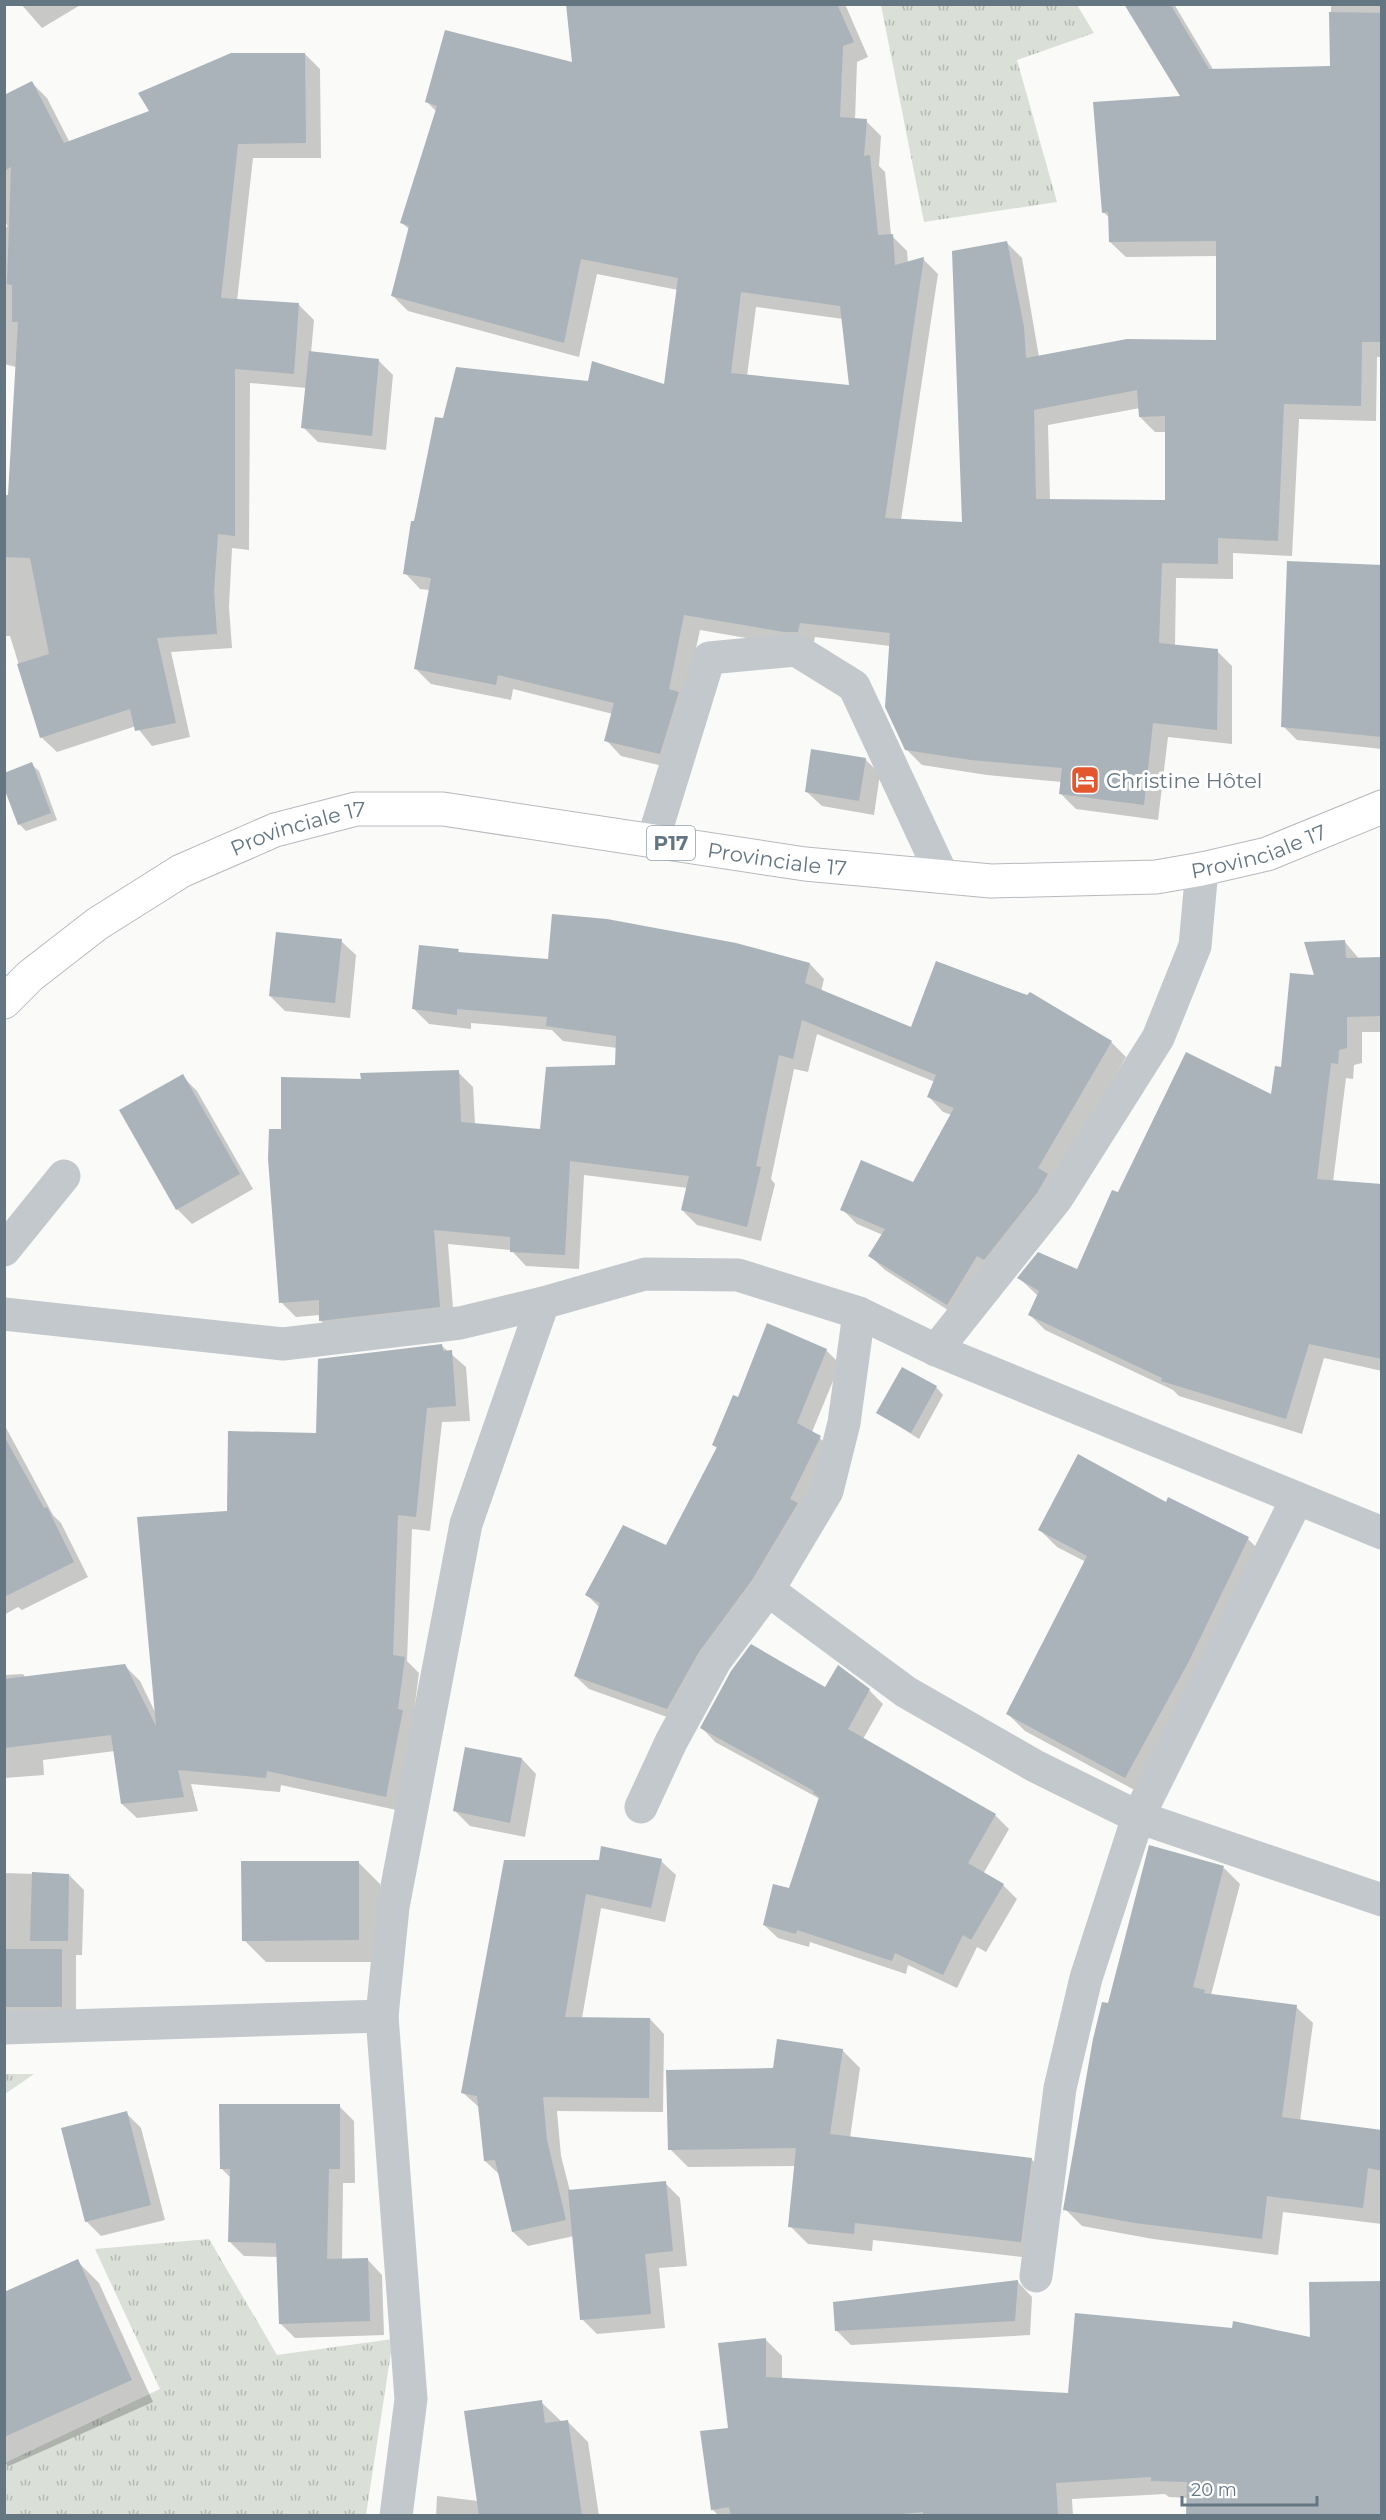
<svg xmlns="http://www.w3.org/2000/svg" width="1386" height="2520" font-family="Montserrat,sans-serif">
	<defs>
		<pattern id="grass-tufts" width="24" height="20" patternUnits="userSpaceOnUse" patternTransform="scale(1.5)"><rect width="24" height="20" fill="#dadfd7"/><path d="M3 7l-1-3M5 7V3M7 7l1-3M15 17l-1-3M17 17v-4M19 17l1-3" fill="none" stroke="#b4b9b4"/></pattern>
	</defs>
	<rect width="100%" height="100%" fill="#fafaf8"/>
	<g fill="url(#grass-tufts)">
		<polygon points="881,5 1077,5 1094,33 1017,60 1057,202 924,222"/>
		<polygon points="5,2074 34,2074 5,2094"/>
		<polygon points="209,2239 277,2355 393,2339 366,2515 5,2516 5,2463 160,2389 95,2249"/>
	</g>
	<g fill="#0003" fill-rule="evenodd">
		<polygon points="21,4 82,4 42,28"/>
		<path d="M567 4H845L868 57 857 62 855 120 866 121 881 136 879 166 885 172 891 235 907 251 908 263 923 259 938 274 901 520 963 524 1007 243 1022 258 1039 357 1217 341V256L1126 257 1110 242V218L1103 212 1182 97 1128 4H1174L1214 71 1331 68V4H1382V357H1377L1376 421 1299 419 1292 556 1233 553V579L1176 578 1175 646 1217 651 1232 666V744L1168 737 1158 820 1076 809 1061 794 1062 782 987 775 922 765 906 749 890 646 815 637 813 647H800L700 630 685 700 675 769 621 756 606 740 613 714 513 689 511 700 431 684 416 669 430 590 420 589 405 573 444 420 589 383 665 386 678 290 597 274 579 357 408 311 393 296 410 230 402 223 436 111 427 102 574 64ZM756 307 843 319 851 387 747 376ZM1140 408V417L1155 432H1167L1166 501H1050L1048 425Z"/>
		<polygon points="305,54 320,69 321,158 253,158 237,301 299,305 314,320 311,353 378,360 393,375 386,450 318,442 303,427 307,388 250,383 249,550 232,548 229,607 232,648 171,652 190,737 152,746 136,726 57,752 41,737 10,636 4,636 4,496 9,496 16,367 4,364 4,226 8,227 4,220 4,96 32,83 47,98 70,143"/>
		<polygon points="1382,566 1382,749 1297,740 1283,726"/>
		<polygon points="865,759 880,774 874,815 822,806 807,792"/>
		<polygon points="31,764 39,771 57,820 26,831 19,824"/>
		<polygon points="341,941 356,955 350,1018 285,1011 270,996"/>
		<polygon points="1345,942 1360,960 1382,959 1382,1032 1362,1032 1362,1063 1354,1065 1353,1079 1346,1078 1333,1182 1382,1186 1382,1371 1324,1358 1302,1434 1179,1396 1173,1390 1045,1330 1029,1314 1038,1296 1019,1278 1078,1271 1118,1194 1273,1096 1316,977"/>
		<polygon points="458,951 461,954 549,961 810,964 824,979 821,992 912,1029 1111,1042 1126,1057 1054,1181 962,1319 885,1270 870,1256 883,1235 857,1224 842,1209 913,1184 952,1115 943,1112 929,1097 935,1082 817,1034 808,1072 794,1069 771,1179 775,1184 761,1241 697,1225 682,1210 688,1188 584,1175 579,1269 526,1266 511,1250 448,1244 454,1321 335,1335 320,1320 320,1315 296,1317 281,1302 282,1131 362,1080 458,1072 473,1087 475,1125 542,1131 616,1067 617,1048 563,1041 552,1030 471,1023 471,1029 429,1024 414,1009"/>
		<polygon points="182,1076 197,1091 253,1189 192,1224 177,1209"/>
		<polygon points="442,1346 466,1367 470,1421 442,1422 430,1531 412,1529 407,1661 419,1673 401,1811 281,1785 280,1792 191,1784 198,1811 137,1818 122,1804 115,1751 43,1760 44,1775 4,1778 4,1675 23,1674 26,1678 125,1666 140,1681 156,1714 228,1512 317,1435"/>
		<polygon points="826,1350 840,1364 812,1432 834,1450 681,1722 589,1689 575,1676 600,1608 587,1595 667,1547 718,1449 713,1445 738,1399"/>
		<polygon points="903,1369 936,1387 943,1395 919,1439 878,1413"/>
		<polygon points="4,1424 53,1515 61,1523 88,1577 22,1610 18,1607 4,1615"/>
		<polygon points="1166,1504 1248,1539 1265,1556 1142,1794 1025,1731 1008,1714 1086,1562 1057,1547 1040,1530"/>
		<polygon points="826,1689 869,1690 883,1704 863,1739 995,1815 1009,1829 983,1874 1003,1885 1017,1899 986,1952 977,1947 957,1988 908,1965 906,1974 810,1942 809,1947 778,1938 764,1925 790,1890 820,1799 715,1742 702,1728"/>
		<polygon points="522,1759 536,1774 525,1837 470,1826 455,1811"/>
		<polygon points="661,1861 676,1875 665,1922 601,1908 582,2018 650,2019 664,2034 663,2112 557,2111 561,2156 570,2191 665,2183 680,2198 687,2266 659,2268 665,2328 597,2334 582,2319 574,2236 528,2246 513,2232 500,2175 485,2161 480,2108 462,2092 505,1862"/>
		<polygon points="358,1862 380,1884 380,1962 266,1962 244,1940"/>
		<polygon points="1224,1868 1240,1884 1211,1995 1296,2007 1313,2023 1300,2121 1382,2132 1382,2224 1283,2212 1278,2255 1153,2239 1082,2226 1065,2209 1109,2005"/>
		<polygon points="4,1873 69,1875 84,1890 82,1955 76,1955 76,2022 4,2021"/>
		<polygon points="842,2050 860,2068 850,2138 1031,2159 1050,2177 1039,2259 873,2240 872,2251 808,2244 790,2226 795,2166 688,2167 670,2149 774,2069"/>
		<polygon points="339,2106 354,2121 355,2183 343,2183 342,2261 368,2260 382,2275 384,2335 295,2338 280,2323 278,2257 244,2256 229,2241 231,2178 221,2168"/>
		<polygon points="126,2113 141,2128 165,2220 101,2236 86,2221"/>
		<polygon points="77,2261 99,2283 153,2402 9,2466 4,2462 4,2294"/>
		<polygon points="1018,2282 1032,2297 1030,2335 851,2345 836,2330"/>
		<polygon points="1382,2283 1188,2498 1169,2497 1165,2494 1072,2499 1073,2516 719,2516 712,2509 730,2429 765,2339 782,2356 782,2380 1069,2394 1312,2338"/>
		<polygon points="541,2402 562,2422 568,2422 588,2442 599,2516 436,2516 437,2496 478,2501"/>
	</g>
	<g fill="#aab3b9" fill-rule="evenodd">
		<path d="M566 4H837L854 42 843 46 840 117 867 119 864 156 870 155 878 235 893 234 895 265 924 257 885 518 962 522 952 251 1007 241 1024 327 1026 358 1127 339 1216 340V241L1109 242 1108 212 1102 213 1093 102 1180 96 1124 4H1170L1209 69 1330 66 1329 12 1382 13V342H1362L1361 406 1284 404 1278 541 1218 538V564L1162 563 1159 643 1218 649 1217 730 1153 723 1144 805 1059 794 1062 768 971 760 905 750 885 707 890 633 800 623 798 632H784L684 615 669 689 679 692 660 754 604 741 614 703 498 675 496 685 414 669 431 578 403 574 411 521H414L435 417 443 418 456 367 588 381 592 361 664 384 678 278 581 259 564 343 391 296 409 226 400 223 437 106 425 102 445 30 572 62ZM741 292 840 306 849 385 731 373ZM1137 390 1139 417 1165 416V500L1036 499 1034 410Z"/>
		<polygon points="231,53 305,53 306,143 238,144 221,298 299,303 294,374 235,369 235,536 218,534 214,591 217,634 157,638 176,723 135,731 130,709 40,738 17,664 49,654 30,558 4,557 4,495 8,495 18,322 12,322 12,285 7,284 11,167 4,171 4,95 32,81 64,143 149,111 138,93"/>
		<polygon points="309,351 379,359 372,436 301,428"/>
		<polygon points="1287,561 1382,565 1382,737 1281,727"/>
		<polygon points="811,749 866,758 859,801 805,792"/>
		<polygon points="32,762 51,813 18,825 4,788 4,773"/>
		<polygon points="552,914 607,919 736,943 810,963 805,983 911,1027 936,961 1027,995 1030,992 1112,1041 1038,1168 1048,1174 1037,1193 984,1260 977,1256 947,1305 868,1256 885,1229 840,1210 861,1160 913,1182 954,1108 927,1097 936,1075 802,1020 793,1059 779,1055 756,1166 761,1167 747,1227 681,1210 689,1176 570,1161 565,1255 510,1252 510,1237 434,1230 440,1307 319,1321 319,1300 279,1303 268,1159 269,1129 281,1129 281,1077 361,1079 360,1073 459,1070 461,1122 540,1129 546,1067 615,1065 616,1036 546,1026 547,1017 457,1009 457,1015 412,1009 419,945 459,949 458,952 548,959"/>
		<polygon points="276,932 342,939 335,1003 269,996"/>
		<polygon points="1345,940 1346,958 1382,957 1382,1016 1347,1017 1347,1048 1339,1050 1338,1064 1331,1063 1317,1179 1382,1184 1382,1359 1309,1344 1286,1419 1161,1381 1162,1378 1028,1315 1039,1291 1017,1278 1038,1252 1077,1269 1112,1190 1118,1192 1186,1052 1271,1094 1275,1066 1281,1067 1290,973 1314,975 1304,942"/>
		<polygon points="183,1074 240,1174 176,1210 119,1110"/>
		<polygon points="767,1323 827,1349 797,1423 821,1436 790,1499 798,1503 752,1580 699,1652 667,1709 574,1676 600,1603 585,1595 623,1525 666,1545 717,1447 712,1445 733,1395 738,1397"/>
		<polygon points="442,1344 443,1351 452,1350 456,1406 427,1408 416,1517 398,1515 393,1655 405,1657 398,1709 403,1710 386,1797 267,1771 266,1778 178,1770 184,1797 121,1804 111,1735 4,1748 4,1679 125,1664 156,1726 137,1517 227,1511 228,1431 316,1433 318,1359"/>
		<polygon points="902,1367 937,1386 911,1433 876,1413"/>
		<polygon points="4,1436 44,1508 47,1507 74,1562 4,1597"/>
		<polygon points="1078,1454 1166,1502 1168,1497 1249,1537 1189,1661 1125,1778 1006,1714 1087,1556 1038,1530"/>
		<polygon points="751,1644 825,1687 838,1665 870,1689 848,1729 996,1814 968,1863 1004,1884 971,1940 963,1935 943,1975 895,1953 892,1961 797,1930 796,1934 763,1925 773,1884 789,1888 819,1797 813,1793 814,1791 700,1728 731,1671"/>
		<polygon points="465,1747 522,1758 510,1823 453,1811"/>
		<polygon points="1149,1845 1224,1866 1193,1987 1205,1990 1204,1993 1297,2005 1282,2117 1382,2130 1382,2171 1368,2168 1363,2208 1267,2196 1262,2239 1135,2223 1063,2210 1093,2039 1102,2002 1108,2003"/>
		<polygon points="601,1846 662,1859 651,1908 586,1894 565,2017 650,2018 649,2098 543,2097 547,2140 566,2220 512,2232 495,2160 484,2161 477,2096 461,2093 504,1860 599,1860"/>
		<polygon points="241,1861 359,1861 359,1940 242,1941"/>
		<polygon points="32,1872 69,1874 68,1941 30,1941"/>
		<rect x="4" y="1949" width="58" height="58"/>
		<polygon points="777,2039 843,2049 830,2134 1032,2158 1021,2242 855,2223 854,2234 788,2227 796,2148 668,2150 666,2070 773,2068"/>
		<polygon points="219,2104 340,2104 340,2169 329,2169 327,2259 368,2258 370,2321 279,2324 276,2243 228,2242 230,2169 220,2169"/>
		<polygon points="127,2111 151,2205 85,2222 61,2128"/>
		<polygon points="666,2181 673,2251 645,2254 651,2314 580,2320 568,2190"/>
		<polygon points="78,2259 132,2380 4,2437 4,2292"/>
		<polygon points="1018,2280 1015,2321 835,2331 833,2302"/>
		<polygon points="1382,2281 1382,2516 1186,2516 1187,2482 1151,2481 1151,2477 1056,2483 1058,2515 923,2516 923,2512 883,2516 731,2516 729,2507 711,2510 700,2431 728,2428 718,2343 766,2338 766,2377 1068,2393 1075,2313 1232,2328 1233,2321 1310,2337 1309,2282"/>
		<polygon points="542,2400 545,2423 568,2420 582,2516 479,2516 464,2411"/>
	</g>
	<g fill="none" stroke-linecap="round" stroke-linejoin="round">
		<g stroke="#b5babe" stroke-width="35">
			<g id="major">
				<path id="s1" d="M4 1002 30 976 97 924 181 871 275 830 356 809H443L805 864 991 881 1156 877 1202 869 1267 854 1382 807"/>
			</g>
		</g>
		<g stroke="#c3c8cc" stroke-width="33">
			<polyline points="653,840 709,658 796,650 854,686 943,877"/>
			<polyline points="4,1250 64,1176"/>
			<polyline points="4,1314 283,1344 460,1323 543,1303"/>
			<polyline points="936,1350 1057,1198 1158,1038 1195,946 1202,869"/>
			<polyline points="768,1590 906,1692 1035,1766 1138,1817 1382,1900"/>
			<polyline points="641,1807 671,1742 715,1661 768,1590 827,1491 844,1423 859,1313"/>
			<polyline points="382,2016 411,2399 396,2516"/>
			<polyline points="4,2028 382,2016 393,1907 466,1524 543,1303 645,1274 738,1275 859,1313 936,1350 1382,1533"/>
			<polyline points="1036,2276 1060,2088 1086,1978 1138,1817 1297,1499"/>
		</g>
		<use href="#major" stroke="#fff" stroke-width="33"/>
	</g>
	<defs>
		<g id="hotel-square" transform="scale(1.5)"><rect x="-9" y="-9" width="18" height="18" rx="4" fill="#e4572e" stroke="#fff"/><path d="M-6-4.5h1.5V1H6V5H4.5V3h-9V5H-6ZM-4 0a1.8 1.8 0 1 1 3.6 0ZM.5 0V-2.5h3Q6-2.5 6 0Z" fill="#fff"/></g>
	</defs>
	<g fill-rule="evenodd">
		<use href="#hotel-square" x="1085" y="780"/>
	</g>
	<g text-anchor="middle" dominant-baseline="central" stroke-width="6" stroke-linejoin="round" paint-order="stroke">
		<rect fill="#fff" stroke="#939fa8" stroke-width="1.5" x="647" y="826" width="48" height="34" rx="4.5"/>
		<g font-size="20" font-weight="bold" fill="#657683">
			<text x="671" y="843">P17</text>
		</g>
		<g font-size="21" fill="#657683" stroke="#fff" text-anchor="start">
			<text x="1106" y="780">Christine Hôtel</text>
		</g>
		<g font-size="21" fill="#657683" stroke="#fff">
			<text stroke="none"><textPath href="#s1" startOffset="346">Provinciale 17</textPath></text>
			<text stroke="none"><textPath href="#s1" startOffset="1318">Provinciale 17</textPath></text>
			<text stroke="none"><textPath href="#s1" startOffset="832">Provinciale 17</textPath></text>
		</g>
	</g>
	<rect width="1386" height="2520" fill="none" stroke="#657683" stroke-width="12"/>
	<path d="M1182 2496v9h135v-9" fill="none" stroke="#657683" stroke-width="3"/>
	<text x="1191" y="2496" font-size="18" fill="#657683" stroke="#ffffff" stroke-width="4.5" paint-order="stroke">20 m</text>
</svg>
